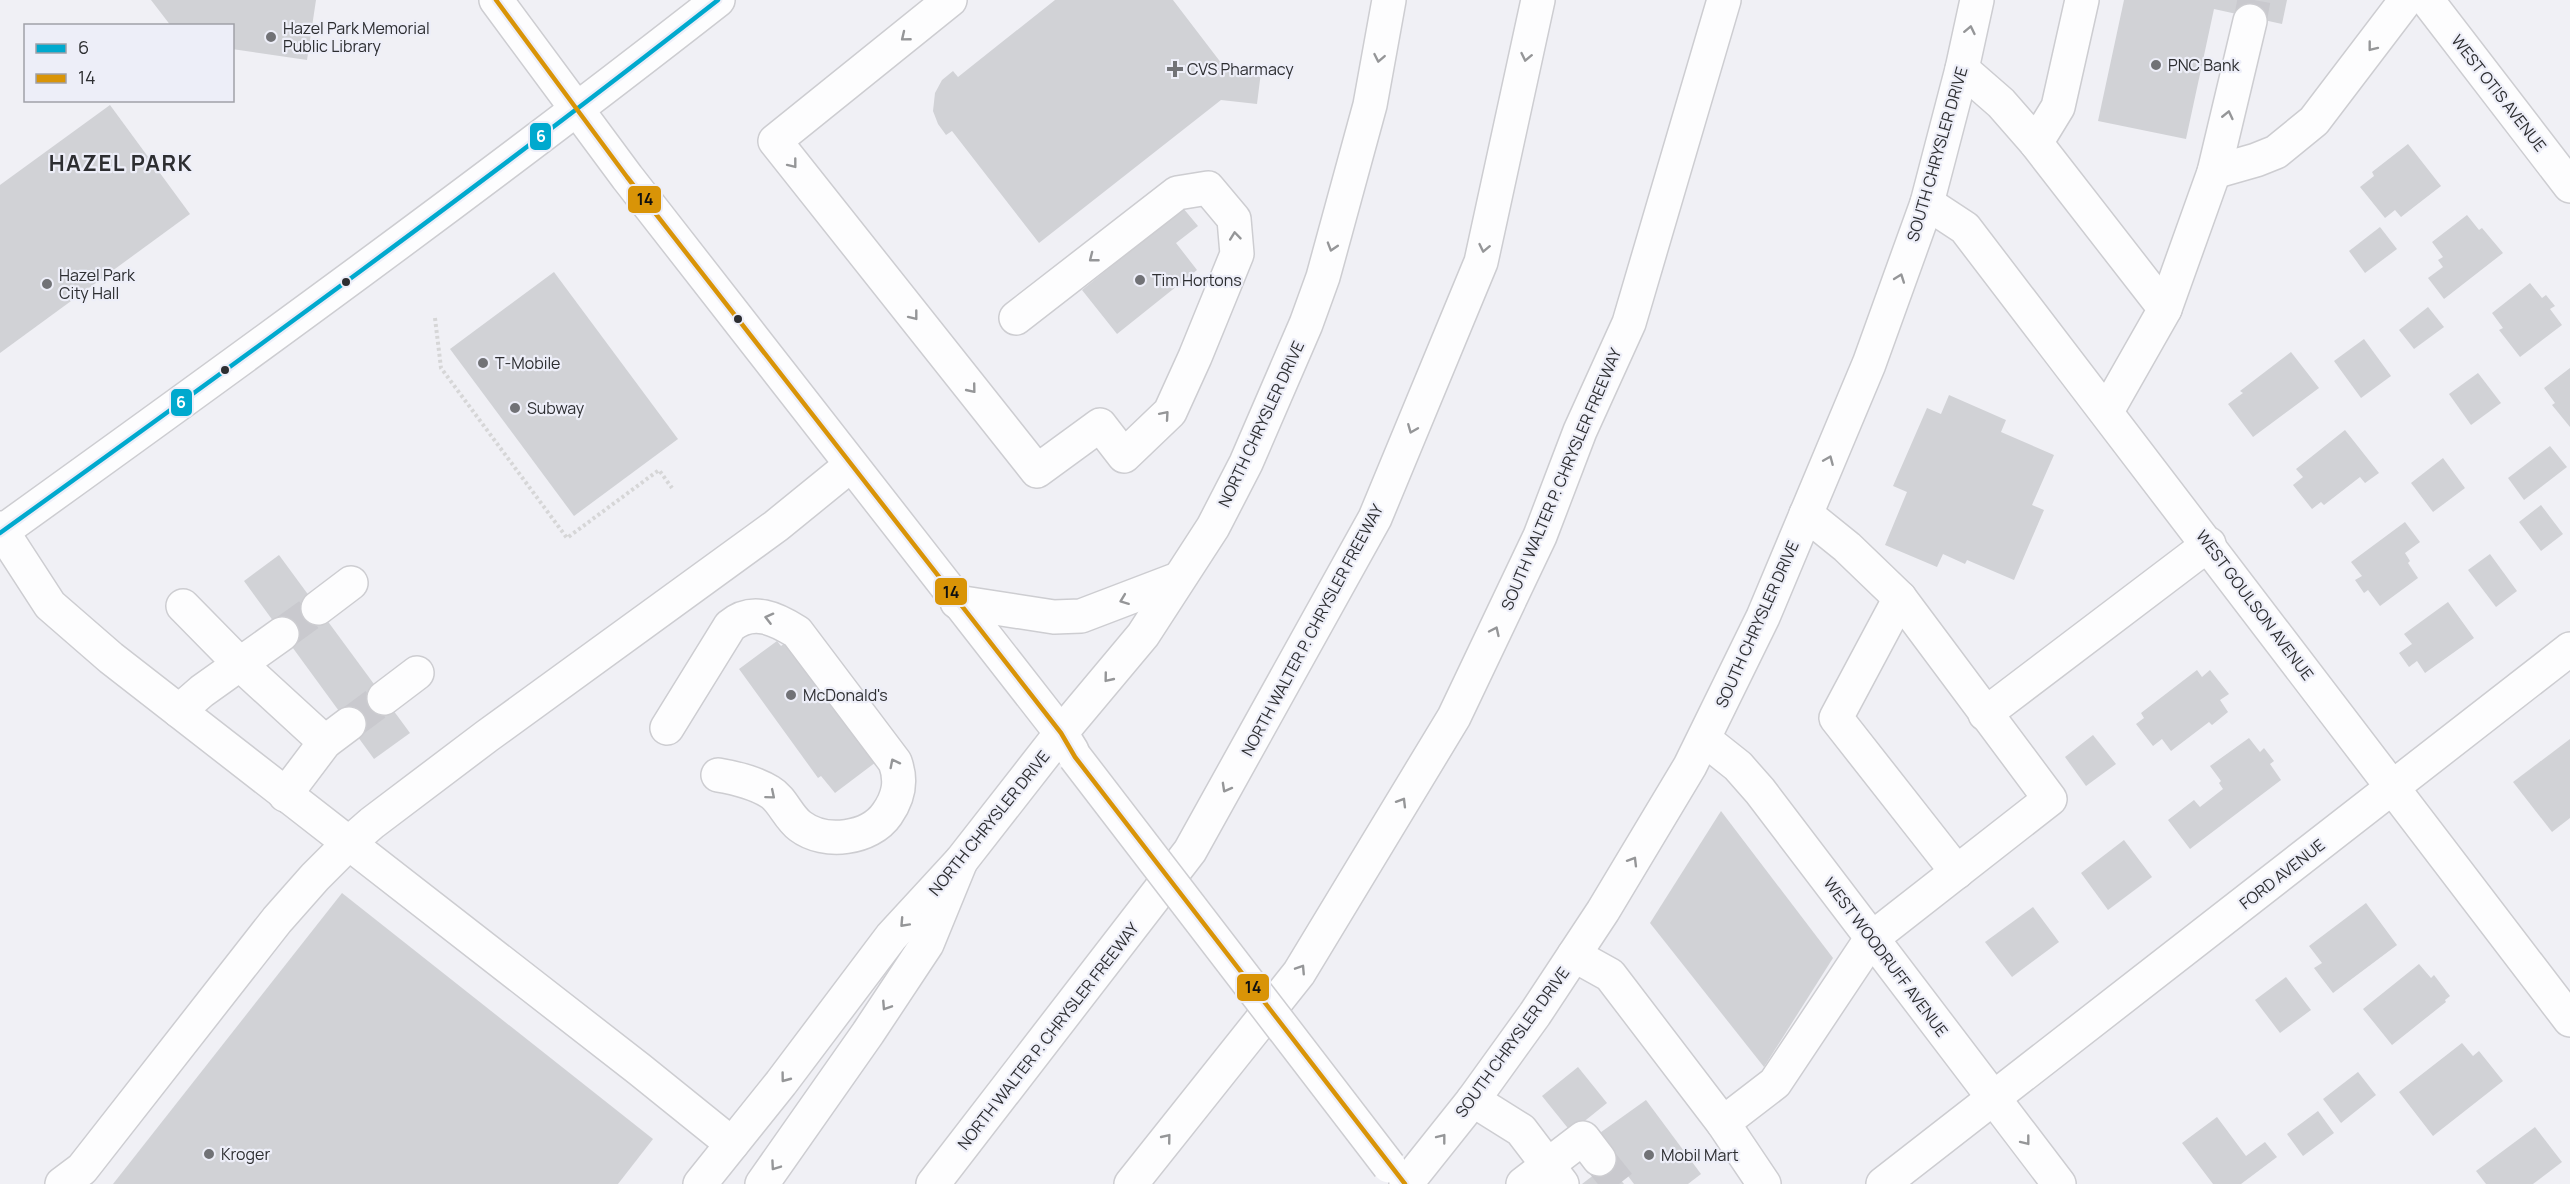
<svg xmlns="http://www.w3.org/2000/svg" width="2570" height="1184" font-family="Manrope,sans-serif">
	<rect width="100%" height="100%" fill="#f0f0f5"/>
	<g fill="#d1d2d6">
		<polygon points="151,0 316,0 307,60 232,49 232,26 171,26"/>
		<polygon points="1055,0 1173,0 1225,68 1261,72 1257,104 1221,100 1039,243 952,131 946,135 938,124 933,111 935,93 942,80 953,71 958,77"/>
		<polygon points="2124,0 2287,0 2282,24 2214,9 2186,139 2098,121"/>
		<polygon points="110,105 190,214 0,353 0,185"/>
		<polygon points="2408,144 2441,186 2401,217 2395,210 2385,218 2360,187 2374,176 2372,172"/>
		<polygon points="1183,208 1198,226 1176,243 1197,270 1117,334 1082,290"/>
		<polygon points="2467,215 2479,230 2482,228 2503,253 2444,299 2428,278 2443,267 2438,260 2443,257 2432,242"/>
		<polygon points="2380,227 2397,249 2365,273 2349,251"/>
		<polygon points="554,272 678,439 574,516 450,349"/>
		<polygon points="2530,283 2542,298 2546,295 2555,306 2550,309 2562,325 2520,357 2499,330 2503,328 2492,313"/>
		<polygon points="2428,307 2444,327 2414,349 2399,330"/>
		<polygon points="2364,339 2391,376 2361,398 2334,361"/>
		<polygon points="2291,352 2319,388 2253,437 2228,404 2243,393 2240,391"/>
		<polygon points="2570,368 2570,427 2552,405 2555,403 2544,388"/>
		<polygon points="2478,373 2501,403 2471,425 2449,394"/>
		<polygon points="1949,395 2006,420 2001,432 2054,455 2032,505 2044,510 2014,580 1967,560 1965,564 1943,554 1937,567 1885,545 1907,492 1893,486 1927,408 1941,414"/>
		<polygon points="2345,430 2379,473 2365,483 2360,477 2324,505 2321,502 2312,509 2293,485 2303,477 2296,469"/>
		<polygon points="2550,446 2567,467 2524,500 2508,478"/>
		<polygon points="2443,458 2465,488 2433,512 2411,483"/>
		<polygon points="2541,505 2563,534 2541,551 2519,522"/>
		<polygon points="2405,522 2420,542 2405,553 2410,561 2408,563 2418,578 2380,606 2368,590 2364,593 2355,580 2362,576 2351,562"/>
		<polygon points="2490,554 2517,591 2496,607 2468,570"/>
		<polygon points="279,555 410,733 374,759 244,581"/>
		<polygon points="2448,602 2474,638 2425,673 2417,661 2409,667 2399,653 2412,644 2404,634"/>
		<polygon points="789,640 810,667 806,671 845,722 880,759 835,793 821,776 818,778 739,669 777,641 781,646"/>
		<polygon points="2197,670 2202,677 2210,670 2229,694 2220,700 2228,712 2212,725 2209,722 2171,751 2162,739 2153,746 2136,724 2144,718 2141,713"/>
		<polygon points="2093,735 2116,764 2086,786 2065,757"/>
		<polygon points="2249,738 2260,752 2264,748 2274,761 2270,764 2281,780 2190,849 2168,820 2194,800 2200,807 2223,789 2219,783 2221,781 2210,766"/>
		<polygon points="2570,739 2570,818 2552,832 2513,782"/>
		<polygon points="1721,811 1833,958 1764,1067 1650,923"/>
		<polygon points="2124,840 2152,877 2108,910 2081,873"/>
		<polygon points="342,893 653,1139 618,1184 113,1184"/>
		<polygon points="2366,903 2397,945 2333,993 2314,968 2322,963 2309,946"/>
		<polygon points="2033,907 2059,942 2012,977 1985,942"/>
		<polygon points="2419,964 2431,978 2434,975 2450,996 2445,1000 2446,1002 2392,1045 2363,1009"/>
		<polygon points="2286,977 2311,1010 2280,1033 2255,1000"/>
		<polygon points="2462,1043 2473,1056 2479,1051 2503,1081 2433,1136 2399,1092"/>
		<polygon points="1578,1067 1607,1103 1571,1132 1542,1096"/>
		<polygon points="2358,1072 2376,1095 2341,1123 2323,1099"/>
		<polygon points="1646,1100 1701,1174 1688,1184 1634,1184 1597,1135"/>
		<polygon points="2318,1111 2334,1133 2303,1156 2287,1134"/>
		<polygon points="2217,1117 2246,1156 2265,1142 2277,1157 2241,1184 2213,1184 2182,1143"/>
		<polygon points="2535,1127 2562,1162 2533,1184 2486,1184 2476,1171"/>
		<polygon points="1608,1164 1624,1184 1582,1184"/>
	</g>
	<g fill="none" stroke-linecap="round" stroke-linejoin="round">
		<g stroke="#c9c9ce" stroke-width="33" stroke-dasharray="33 16" stroke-linecap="butt">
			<polyline points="2250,21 2254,0"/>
			<polyline points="282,634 318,608"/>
			<polyline points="349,724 384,698"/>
			<polyline points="1599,1159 1619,1184"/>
		</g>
		<g stroke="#cdcdd1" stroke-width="36">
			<g id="minor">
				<polyline points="950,0 775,141 1037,471 1100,425 1124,456 1170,412 1195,357 1237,254 1234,219 1208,188 1177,193 1016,318"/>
				<polyline points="2427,0 2570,186"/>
				<polyline points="1962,69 2001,103 2036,143 2165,309 2107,411"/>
				<polyline points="2036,143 2058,107 2082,0"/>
				<polyline points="2214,172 2256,160 2276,152 2314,121 2406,0"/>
				<polyline points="1927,203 1965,228 2570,1020"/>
				<polyline points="2165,309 2214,172 2250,21"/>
				<polyline points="0,528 50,605 111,658 639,1069 732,1144"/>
				<polyline points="1900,598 1836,718 1957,872"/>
				<polyline points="183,606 241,665 325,742"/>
				<polyline points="318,608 351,583"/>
				<polyline points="384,698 417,673"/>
				<polyline points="179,711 202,691 282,634"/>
				<polyline points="1985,714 2209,544"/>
				<path d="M667 728 730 626C753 607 776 619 797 632L895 762C902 781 899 797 887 814 870 839 825 845 800 826 788 817 782 799 770 792 754 782 736 778 718 775"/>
				<polyline points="1704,739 1738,766 1760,791 2059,1184"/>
				<polyline points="285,795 325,742 349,724"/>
				<polyline points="1574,955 1610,975 1723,1123 1764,1184"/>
				<polyline points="1473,1100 1521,1130 1562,1184"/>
				<polyline points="1723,1123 1775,1083 1871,939 2050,799 1900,598 1847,547 1806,514"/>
				<polyline points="62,1184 82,1169 277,920 315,877 349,843 372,823 487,736 776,526 851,465"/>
				<polyline points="1523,1184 1583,1138 1599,1159"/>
				<polyline points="1883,1184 2570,649"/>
			</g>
		</g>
		<g stroke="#cdcdd1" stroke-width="36">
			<g id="major">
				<polyline points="496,0 627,177 1061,733 1072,751"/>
				<path d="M0 533C242 359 483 184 718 0"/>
				<polyline points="957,602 1054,617 1081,616 1178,579"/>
				<polyline points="700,1184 781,1083 891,937 961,861 1061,733 1143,635 1213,527 1246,463 1306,324 1323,277 1370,105 1389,0"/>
				<polyline points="1406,1184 1473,1100 1535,1014 1603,911 1690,766 1763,617 1869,364 1927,203 1962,69 1977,0"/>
			</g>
		</g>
		<g stroke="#cdcdd1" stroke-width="36">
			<g id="highway">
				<polyline points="762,1184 868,1033 927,944 961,861"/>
				<polyline points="933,1184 1190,851 1375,518 1481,262 1538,0"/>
				<polyline points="1131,1184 1299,973 1454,717 1540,536 1580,431 1629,323 1724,0"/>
			</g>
		</g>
		<polyline stroke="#d6d6d7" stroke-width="4" stroke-dasharray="3 3" stroke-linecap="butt" points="435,318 441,368 567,538 659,470 672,488"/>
		<use href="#minor" stroke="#fdfdfe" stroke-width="33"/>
		<use href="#major" stroke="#fdfdfe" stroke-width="33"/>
		<use href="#highway" stroke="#fdfdfe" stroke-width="33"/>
		<g stroke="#cdcdd1" stroke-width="36" stroke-linecap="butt">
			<polyline id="major-bridge" points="1075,757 1389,1166"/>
		</g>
		<use href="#major-bridge" stroke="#fdfdfe" stroke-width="33"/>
		<g stroke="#edeef8" stroke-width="9">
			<path id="bus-1" d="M0 533C242 359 483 184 718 0"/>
		</g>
		<g stroke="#edeef8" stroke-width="9">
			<polyline id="bus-2" points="496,0 627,177 1061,733 1075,757 1405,1184"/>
		</g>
		<use href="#bus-1" stroke="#00a9ce" stroke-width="4.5"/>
		<use href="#bus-2" stroke="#d99407" stroke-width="4.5"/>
	</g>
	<defs><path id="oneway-chevron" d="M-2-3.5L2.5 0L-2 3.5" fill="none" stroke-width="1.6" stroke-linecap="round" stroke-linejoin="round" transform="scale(1.5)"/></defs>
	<g stroke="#959698">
		<use href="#oneway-chevron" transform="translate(1970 30) rotate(-78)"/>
		<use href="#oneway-chevron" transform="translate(905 37) rotate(141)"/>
		<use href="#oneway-chevron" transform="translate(2372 47) rotate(128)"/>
		<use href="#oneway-chevron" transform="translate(1526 57) rotate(102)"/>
		<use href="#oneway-chevron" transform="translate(1379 58) rotate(101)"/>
		<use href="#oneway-chevron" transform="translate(2228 115) rotate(-77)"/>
		<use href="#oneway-chevron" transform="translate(793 164) rotate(52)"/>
		<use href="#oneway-chevron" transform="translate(1235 236) rotate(-96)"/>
		<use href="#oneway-chevron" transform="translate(1332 247) rotate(107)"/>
		<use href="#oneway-chevron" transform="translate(1484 248) rotate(102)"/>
		<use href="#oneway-chevron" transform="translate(1093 258) rotate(142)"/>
		<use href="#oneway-chevron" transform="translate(1900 278) rotate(-70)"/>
		<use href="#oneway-chevron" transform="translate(914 316) rotate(52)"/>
		<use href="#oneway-chevron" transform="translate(972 389) rotate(51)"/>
		<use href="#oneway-chevron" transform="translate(1165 415) rotate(-49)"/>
		<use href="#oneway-chevron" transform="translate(1412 429) rotate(112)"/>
		<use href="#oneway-chevron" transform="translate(1829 460) rotate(-67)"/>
		<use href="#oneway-chevron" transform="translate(1124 600) rotate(159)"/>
		<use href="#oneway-chevron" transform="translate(769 618) rotate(-166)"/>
		<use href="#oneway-chevron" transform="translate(1495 631) rotate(-65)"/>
		<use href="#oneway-chevron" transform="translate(1108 678) rotate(129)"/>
		<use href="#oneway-chevron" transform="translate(894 763) rotate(-117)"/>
		<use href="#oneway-chevron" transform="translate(1226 788) rotate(119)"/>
		<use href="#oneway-chevron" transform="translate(771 795) rotate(40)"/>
		<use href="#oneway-chevron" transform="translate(1402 802) rotate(-59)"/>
		<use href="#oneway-chevron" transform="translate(1633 861) rotate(-59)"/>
		<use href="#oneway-chevron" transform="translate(904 923) rotate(133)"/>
		<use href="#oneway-chevron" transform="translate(1301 969) rotate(-57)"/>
		<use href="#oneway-chevron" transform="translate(886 1006) rotate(123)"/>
		<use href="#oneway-chevron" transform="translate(785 1078) rotate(127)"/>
		<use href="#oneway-chevron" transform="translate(1167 1138) rotate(-51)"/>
		<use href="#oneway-chevron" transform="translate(1442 1138) rotate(-52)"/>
		<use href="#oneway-chevron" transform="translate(2026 1141) rotate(52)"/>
		<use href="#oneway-chevron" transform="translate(775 1166) rotate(125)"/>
	</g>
	<g fill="#717276" stroke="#edeef8" stroke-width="2">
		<circle cx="271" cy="37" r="6"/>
		<circle cx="2156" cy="65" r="6"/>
		<path d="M1172 60h6v6h6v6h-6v6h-6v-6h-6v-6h6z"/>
		<circle cx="1140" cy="280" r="6"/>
		<circle cx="47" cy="284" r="6"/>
		<circle cx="483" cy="363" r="6"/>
		<circle cx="515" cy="408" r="6"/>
		<circle cx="791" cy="695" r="6"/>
		<circle cx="209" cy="1154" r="6"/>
		<circle cx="1649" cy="1155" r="6"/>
	</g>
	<g fill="#2d2e31" stroke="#edeef8" stroke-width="2">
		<circle cx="346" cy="282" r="5"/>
		<circle cx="738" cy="319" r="5"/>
		<circle cx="225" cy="370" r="5"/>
	</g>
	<g text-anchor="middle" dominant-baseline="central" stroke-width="4.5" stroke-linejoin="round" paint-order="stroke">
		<g font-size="16" fill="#2d2e31" stroke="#edeef8" text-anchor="start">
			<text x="283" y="28">Hazel Park Memorial<tspan x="283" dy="18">Public Library</tspan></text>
			<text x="2168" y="65">PNC Bank</text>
			<text x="1187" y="69">CVS Pharmacy</text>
			<text x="59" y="275">Hazel Park<tspan x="59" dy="18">City Hall</tspan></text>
			<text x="1152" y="280">Tim Hortons</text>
			<text x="495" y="363">T-Mobile</text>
			<text x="527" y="408">Subway</text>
			<text x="803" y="695">McDonald's</text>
			<text x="221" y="1154">Kroger</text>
			<text x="1661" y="1155">Mobil Mart</text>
		</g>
		<g font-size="16" fill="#2d2e31" stroke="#edeef8">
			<text transform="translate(2499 93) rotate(52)">WEST OTIS AVENUE</text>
			<text transform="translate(1937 154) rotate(-74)">SOUTH CHRYSLER DRIVE</text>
			<text transform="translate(1261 424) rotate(-65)">NORTH CHRYSLER DRIVE</text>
			<text transform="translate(1561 479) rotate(-67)">SOUTH WALTER P. CHRYSLER FREEWAY</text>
			<text transform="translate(2255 605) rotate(53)">WEST GOULSON AVENUE</text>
			<text transform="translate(1757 624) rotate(-66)">SOUTH CHRYSLER DRIVE</text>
			<text transform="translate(1312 630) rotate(-62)">NORTH WALTER P. CHRYSLER FREEWAY</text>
			<text transform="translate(989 823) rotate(-51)">NORTH CHRYSLER DRIVE</text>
			<text transform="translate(2282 874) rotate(-38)">FORD AVENUE</text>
			<text transform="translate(1886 957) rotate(53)">WEST WOODRUFF AVENUE</text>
			<text transform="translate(1048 1036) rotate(-52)">NORTH WALTER P. CHRYSLER FREEWAY</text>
			<text transform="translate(1512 1042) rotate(-54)">SOUTH CHRYSLER DRIVE</text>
		</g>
		<g font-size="22" font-weight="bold" letter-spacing="1.5" fill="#2d2e31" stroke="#edeef8">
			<text x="121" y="163">HAZEL PARK</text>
		</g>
	</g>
	<g stroke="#edeef8" stroke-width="2">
		<rect x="529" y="122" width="23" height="29" rx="6" fill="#00a9ce"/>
		<rect x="627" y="185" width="35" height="29" rx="6" fill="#d99407"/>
		<rect x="170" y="388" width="23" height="29" rx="6" fill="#00a9ce"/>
		<rect x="934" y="577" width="34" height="29" rx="6" fill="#d99407"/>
		<rect x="1236" y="973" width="34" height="29" rx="6" fill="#d99407"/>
	</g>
	<g font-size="16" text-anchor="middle" font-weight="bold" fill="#fff">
		<text x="541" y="142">6</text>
		<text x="181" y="408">6</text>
	</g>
	<g font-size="16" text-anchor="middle" font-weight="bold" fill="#111">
		<text x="645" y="205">14</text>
		<text x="951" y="598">14</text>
		<text x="1253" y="993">14</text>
	</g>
	<rect x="24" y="24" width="210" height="78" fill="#edeef8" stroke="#a0a1a8" stroke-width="1.5"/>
	<rect x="36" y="44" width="30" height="9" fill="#00a9ce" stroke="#a0a1a8" stroke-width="1.5"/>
	<text x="78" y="54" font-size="18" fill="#2d2e31">6</text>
	<rect x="36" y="74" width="30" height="9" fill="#d99407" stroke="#a0a1a8" stroke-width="1.5"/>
	<text x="78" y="84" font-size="18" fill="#2d2e31">14</text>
</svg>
